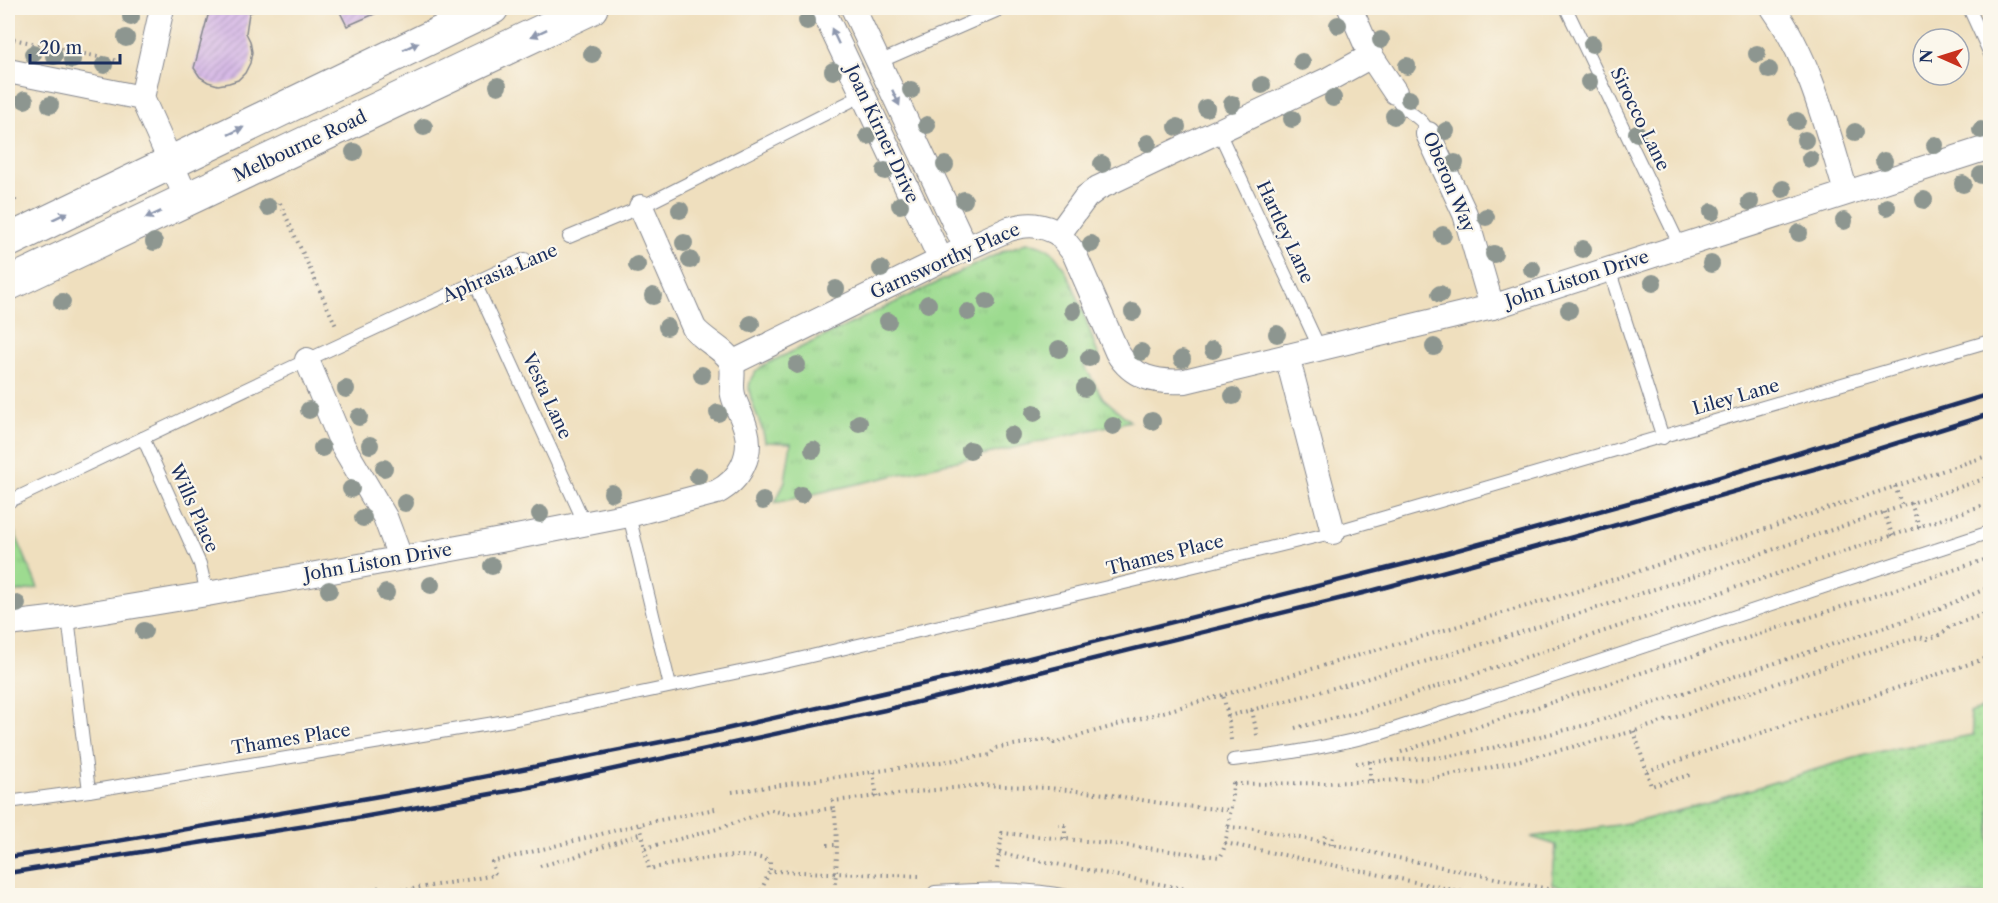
<svg xmlns="http://www.w3.org/2000/svg" width="1998" height="903" font-family="'Libre Caslon Text',serif">
	<defs>
		<pattern id="grass-dots" width="8" height="8" patternUnits="userSpaceOnUse" patternTransform="scale(1.5)"><rect width="8" height="8" fill="#9ddb90"/><path d="M2 2h.1M6 6h.1" fill="none" stroke="#87bc7f" stroke-width="1.8" stroke-linecap="round"/></pattern>
		<pattern id="park-tufts" width="24" height="20" patternUnits="userSpaceOnUse" patternTransform="scale(1.5)"><rect width="24" height="20" fill="#9ddb90"/><path d="M3 7l-1-3M5 7V3M7 7l1-3M15 17l-1-3M17 17v-4M19 17l1-3" fill="none" stroke="#87bc7f"/></pattern>
		<pattern id="building-hatch" width="6" height="6" patternUnits="userSpaceOnUse" patternTransform="scale(1.5)"><rect width="6" height="6" fill="#d3b4e5"/><path d="M-1 1l2-2M0 6l6-6M5 7l2-2" fill="none" stroke="#aa93bd"/></pattern>
	</defs>
	<rect width="100%" height="100%" fill="#fbf7ec"/>
	<filter id="ink" filterUnits="userSpaceOnUse"><feTurbulence type="fractalNoise" baseFrequency=".0167" numOctaves="2"/><feDisplacementMap in="SourceGraphic" scale="12" xChannelSelector="R" yChannelSelector="G"/><feConvolveMatrix kernelMatrix="1 2 1 2 8 2 1 2 1" color-interpolation-filters="sRGB"/></filter>
	<filter id="wash" filterUnits="userSpaceOnUse"><feTurbulence type="fractalNoise" baseFrequency=".008" numOctaves="4" result="noise"/><feDisplacementMap in="SourceGraphic" scale="24" xChannelSelector="R" yChannelSelector="G"/><feGaussianBlur stdDeviation="1.35" result="paint"/><feColorMatrix in="noise" values="0 0 0 0 0 0 0 0 0 0 0 0 0 0 0 0 0 1.4 0 .05"/><feComposite in="paint" operator="in"/></filter>
	<g filter="url(#wash)">
		<rect width="100%" height="100%" fill="#efdfbe"/>
		<path fill="url(#grass-dots)" stroke="#5c8577" stroke-width="1.5" d="M1990 706V895H1605L1552 885 1556 845 1531 837C1568 832 1606 828 1643 820 1717 802 1789 776 1862 756 1899 746 1937 741 1974 735L1969 713Z"/>
		<g fill="url(#park-tufts)" stroke="#5c8577" stroke-width="1.5">
			<path d="M1026 243C1035 243 1045 245 1052 252 1072 271 1089 330 1099 357L1084 365 1103 398 1130 421 775 503 785 481 791 443 765 442C763 415 730 384 766 364L1004 251Z"/>
			<polygon points="9,519 38,588 8,594"/>
		</g>
		<g id="blocks">
			<g fill="url(#building-hatch)">
				<polygon points="210,8 261,8 249,13 246,33 250,41 252,52 250,63 245,73 238,80 229,83 218,85 208,82 200,77 194,68"/>
				<polygon points="338,8 388,8 347,26"/>
			</g>
		</g>
	</g>
	<g filter="url(#ink)">
		<use href="#blocks" fill-opacity="0" stroke="#85878e" stroke-width="1.5"/>
		<g fill="none" stroke-linecap="round" stroke-linejoin="round">
			<g stroke="#85878e" stroke-width="14">
				<g id="service">
					<polyline points="1566,8 1680,246"/>
					<polyline points="1969,8 1990,54"/>
					<polyline points="879,62 1003,8"/>
					<path d="M1395 92C1398 113 1425 114 1428 134"/>
					<polyline points="1219,132 1319,347"/>
					<polyline points="569,237 641,207 863,95"/>
					<polyline points="1609,269 1663,438"/>
					<polyline points="475,283 585,524"/>
					<polyline points="143,438 200,564 207,594"/>
					<polyline points="8,502 307,360 525,259"/>
					<polyline points="629,515 670,686"/>
					<polyline points="68,617 89,791 512,720 768,666 1112,586 1327,534 1990,341"/>
					<path d="M1233 760C1283 755 1333 746 1382 733L1990 532"/>
					<polyline points="8,802 89,791"/>
					<path d="M934 896 935 892C978 889 1025 887 1068 896"/>
				</g>
			</g>
			<g stroke="#85878e" stroke-width="26">
				<g id="minor">
					<polyline points="822,8 941,260"/>
					<polyline points="853,8 966,248"/>
					<polyline points="1350,8 1371,56 1395,92"/>
					<path d="M1773 8C1811 62 1827 130 1846 192"/>
					<polyline points="8,71 142,98 187,199"/>
					<polyline points="142,98 162,8"/>
					<polyline points="1428,134 1465,214 1492,307"/>
					<path d="M1059 234 1074 253 1117 352C1132 378 1156 383 1185 381L1492 307 1990 147"/>
					<polyline points="1287,356 1333,532"/>
					<polyline points="307,360 343,446 385,517 400,557"/>
					<path d="M732 363 941 260 1009 229C1028 223 1042 224 1059 234L1086 197 1098 188 1329 79 1371 56"/>
					<path d="M8 624 68 617 207 594 501 540 629 515 717 492C740 480 753 455 746 430 743 417 736 407 733 395 730 384 735 372 731 362 727 351 703 340 694 328L641 207"/>
				</g>
			</g>
			<g stroke="#85878e" stroke-width="35">
				<g id="primary">
					<polyline points="8,241 492,8"/>
					<polyline points="8,284 591,8"/>
				</g>
			</g>
			<g stroke="#85878e" stroke-width="4" stroke-dasharray="1.5 4.5" stroke-linecap="butt">
				<polyline points="8,38 118,61"/>
				<polyline points="8,193 11,192 17,204"/>
				<polyline points="280,203 336,326"/>
				<polyline points="62,294 67,305"/>
				<polyline points="1895,486 1902,506"/>
				<polyline points="1911,503 1920,529"/>
				<polyline points="1884,512 1893,537"/>
				<polyline points="1252,710 1257,735"/>
				<polyline points="1228,716 1223,695 1581,590 1990,455"/>
				<polyline points="1295,728 1351,714 1409,696 1990,503"/>
				<polyline points="1634,731 1651,786 1690,775"/>
				<path d="M1231 740 1228 716C1486 651 1738 560 1990 477"/>
				<polyline points="1401,752 1990,558"/>
				<polyline points="1370,761 1370,782"/>
				<polyline points="1356,763 1443,757 1488,749 1586,725 1931,612 1990,587"/>
				<polyline points="1647,771 1990,657"/>
				<polyline points="873,772 877,797"/>
				<polyline points="1234,784 1326,783 1426,779 1489,768 1635,731 1878,649 1919,637 1927,639 1942,634 1951,626 1990,612"/>
				<polyline points="732,792 990,755 995,748 1043,740 1052,740 1054,743 1223,695"/>
				<polyline points="834,808 833,801 981,785 1049,788 1105,794 1172,805 1230,810"/>
				<path d="M715 809 640 824 649 869C674 864 749 847 770 862V871L921 876"/>
				<polyline points="1058,825 1065,825"/>
				<polyline points="1228,827 1254,829 1316,841 1582,896"/>
				<polyline points="1065,839 1065,822"/>
				<polyline points="1225,843 1483,896"/>
				<polyline points="1324,843 1325,833"/>
				<polyline points="827,845 837,845"/>
				<polyline points="1332,845 1333,835 1335,835"/>
				<path d="M645 848 717 829 771 810 788 814 834 808C838 837 838 867 833 896"/>
				<polyline points="999,853 1222,896"/>
				<polyline points="540,866 574,857 642,833"/>
				<path d="M997 869 1002 833 1097 842 1220 857C1227 850 1233 794 1233 781"/>
				<path d="M373 896V888C387 887 394 890 407 890L495 875 492 862 640 824"/>
				<polyline points="759,896 769,872"/>
			</g>
			<use href="#service" stroke="#fff" stroke-width="12"/>
			<use href="#minor" stroke="#fff" stroke-width="24"/>
			<use href="#primary" stroke="#fff" stroke-width="33"/>
			<g stroke="#1b2f5e" stroke-width="4.5">
				<polyline points="8,857 117,841 426,788 717,731 957,676 1421,560 1694,485 1990,394"/>
				<polyline points="8,873 357,818 536,786 885,710 1367,592 1588,533 1814,469 1990,414"/>
			</g>
		</g>
		<g fill="#8d9690">
			<circle cx="131" cy="17" r="9"/>
			<circle cx="807" cy="21" r="9"/>
			<circle cx="1338" cy="25" r="9"/>
			<circle cx="126" cy="38" r="9"/>
			<circle cx="1381" cy="40" r="9"/>
			<circle cx="1592" cy="44" r="9"/>
			<circle cx="33" cy="54" r="9"/>
			<circle cx="592" cy="54" r="9"/>
			<circle cx="1757" cy="54" r="9"/>
			<circle cx="54" cy="56" r="9"/>
			<circle cx="72" cy="60" r="9"/>
			<circle cx="1302" cy="62" r="9"/>
			<circle cx="104" cy="65" r="9"/>
			<circle cx="1407" cy="66" r="9"/>
			<circle cx="1769" cy="70" r="9"/>
			<circle cx="833" cy="71" r="9"/>
			<circle cx="1589" cy="82" r="9"/>
			<circle cx="1262" cy="85" r="9"/>
			<circle cx="498" cy="86" r="9"/>
			<circle cx="911" cy="90" r="9"/>
			<circle cx="1333" cy="98" r="9"/>
			<circle cx="1409" cy="99" r="9"/>
			<circle cx="25" cy="100" r="9"/>
			<circle cx="1232" cy="104" r="9"/>
			<circle cx="50" cy="105" r="9"/>
			<circle cx="1206" cy="108" r="9"/>
			<circle cx="1394" cy="116" r="9"/>
			<circle cx="1292" cy="119" r="9"/>
			<circle cx="1797" cy="121" r="9"/>
			<circle cx="927" cy="125" r="9"/>
			<circle cx="424" cy="127" r="9"/>
			<circle cx="1177" cy="127" r="9"/>
			<circle cx="1981" cy="130" r="9"/>
			<circle cx="1446" cy="131" r="9"/>
			<circle cx="1855" cy="132" r="9"/>
			<circle cx="1637" cy="133" r="9"/>
			<circle cx="868" cy="136" r="9"/>
			<circle cx="1805" cy="140" r="9"/>
			<circle cx="1148" cy="143" r="9"/>
			<circle cx="1935" cy="145" r="9"/>
			<circle cx="354" cy="152" r="9"/>
			<circle cx="1810" cy="159" r="9"/>
			<circle cx="1884" cy="161" r="9"/>
			<circle cx="1455" cy="163" r="9"/>
			<circle cx="1102" cy="164" r="9"/>
			<circle cx="945" cy="165" r="9"/>
			<circle cx="885" cy="171" r="9"/>
			<circle cx="1981" cy="175" r="9"/>
			<circle cx="1963" cy="184" r="9"/>
			<circle cx="1783" cy="189" r="9"/>
			<circle cx="964" cy="200" r="9"/>
			<circle cx="1924" cy="200" r="9"/>
			<circle cx="1750" cy="202" r="9"/>
			<circle cx="900" cy="205" r="9"/>
			<circle cx="268" cy="207" r="9"/>
			<circle cx="1887" cy="207" r="9"/>
			<circle cx="680" cy="210" r="9"/>
			<circle cx="1712" cy="212" r="9"/>
			<circle cx="1486" cy="217" r="9"/>
			<circle cx="1844" cy="221" r="9"/>
			<circle cx="1799" cy="233" r="9"/>
			<circle cx="1443" cy="235" r="9"/>
			<circle cx="154" cy="242" r="9"/>
			<circle cx="684" cy="243" r="9"/>
			<circle cx="1091" cy="244" r="9"/>
			<circle cx="1583" cy="249" r="9"/>
			<circle cx="1494" cy="254" r="9"/>
			<circle cx="690" cy="260" r="9"/>
			<circle cx="1711" cy="264" r="9"/>
			<circle cx="637" cy="265" r="9"/>
			<circle cx="881" cy="269" r="9"/>
			<circle cx="1532" cy="269" r="9"/>
			<circle cx="1653" cy="283" r="9"/>
			<circle cx="836" cy="289" r="9"/>
			<circle cx="1440" cy="294" r="9"/>
			<circle cx="653" cy="296" r="9"/>
			<circle cx="62" cy="302" r="9"/>
			<circle cx="987" cy="302" r="9"/>
			<circle cx="928" cy="304" r="9"/>
			<circle cx="1569" cy="310" r="9"/>
			<circle cx="1073" cy="311" r="9"/>
			<circle cx="968" cy="312" r="9"/>
			<circle cx="1133" cy="312" r="9"/>
			<circle cx="888" cy="321" r="9"/>
			<circle cx="751" cy="324" r="9"/>
			<circle cx="667" cy="327" r="9"/>
			<circle cx="1277" cy="334" r="9"/>
			<circle cx="1434" cy="347" r="9"/>
			<circle cx="1059" cy="349" r="9"/>
			<circle cx="1213" cy="350" r="9"/>
			<circle cx="1141" cy="352" r="9"/>
			<circle cx="1089" cy="358" r="9"/>
			<circle cx="1182" cy="359" r="9"/>
			<circle cx="797" cy="365" r="9"/>
			<circle cx="702" cy="375" r="9"/>
			<circle cx="1085" cy="388" r="9"/>
			<circle cx="346" cy="389" r="9"/>
			<circle cx="1233" cy="396" r="9"/>
			<circle cx="309" cy="410" r="9"/>
			<circle cx="718" cy="413" r="9"/>
			<circle cx="1034" cy="413" r="9"/>
			<circle cx="359" cy="417" r="9"/>
			<circle cx="1152" cy="421" r="9"/>
			<circle cx="859" cy="423" r="9"/>
			<circle cx="1113" cy="426" r="9"/>
			<circle cx="1011" cy="435" r="9"/>
			<circle cx="370" cy="445" r="9"/>
			<circle cx="322" cy="448" r="9"/>
			<circle cx="813" cy="450" r="9"/>
			<circle cx="970" cy="450" r="9"/>
			<circle cx="384" cy="468" r="9"/>
			<circle cx="698" cy="476" r="9"/>
			<circle cx="351" cy="489" r="9"/>
			<circle cx="612" cy="493" r="9"/>
			<circle cx="801" cy="495" r="9"/>
			<circle cx="763" cy="501" r="9"/>
			<circle cx="405" cy="503" r="9"/>
			<circle cx="540" cy="514" r="9"/>
			<circle cx="363" cy="518" r="9"/>
			<circle cx="492" cy="566" r="9"/>
			<circle cx="431" cy="585" r="9"/>
			<circle cx="329" cy="590" r="9"/>
			<circle cx="386" cy="593" r="9"/>
			<circle cx="17" cy="604" r="9"/>
			<circle cx="144" cy="631" r="9"/>
		</g>
		<defs><path id="oneway-solid" d="M-6-.8H1V-3.2L6.5 0L1 3.2V.8H-6Z" transform="scale(1.5)"/></defs>
		<g fill="#8d97ae">
			<use href="#oneway-solid" transform="translate(539 33) rotate(155)"/>
			<use href="#oneway-solid" transform="translate(835 36) rotate(-115)"/>
			<use href="#oneway-solid" transform="translate(411 46) rotate(-26)"/>
			<use href="#oneway-solid" transform="translate(896 98) rotate(65)"/>
			<use href="#oneway-solid" transform="translate(236 131) rotate(-26)"/>
			<use href="#oneway-solid" transform="translate(153 215) rotate(155)"/>
			<use href="#oneway-solid" transform="translate(60 216) rotate(-26)"/>
		</g>
	</g>
	<g text-anchor="middle" dominant-baseline="central" stroke-width="4.5" stroke-linejoin="round" paint-order="stroke">
		<g font-size="18" fill="#1b2f5e" stroke="#fbf7ec">
			<text transform="translate(1640 119) rotate(64)">Sirocco Lane</text>
			<text transform="translate(882 134) rotate(65)">Joan Kirner Drive</text>
			<text transform="translate(300 146) rotate(-25)">Melbourne Road</text>
			<text transform="translate(1449 182) rotate(67)">Oberon Way</text>
			<text transform="translate(1285 232) rotate(65)">Hartley Lane</text>
			<text transform="translate(945 261) rotate(-24)">Garnsworthy Place</text>
			<text transform="translate(500 273) rotate(-23)">Aphrasia Lane</text>
			<text transform="translate(1577 279) rotate(-18)">John Liston Drive</text>
			<text transform="translate(547 396) rotate(65)">Vesta Lane</text>
			<text transform="translate(1736 397) rotate(-16)">Liley Lane</text>
			<text transform="translate(194 508) rotate(66)">Wills Place</text>
			<text transform="translate(1165 555) rotate(-14)">Thames Place</text>
			<text transform="translate(378 562) rotate(-10)">John Liston Drive</text>
			<text transform="translate(291 739) rotate(-9)">Thames Place</text>
		</g>
	</g>
	<rect width="1998" height="903" fill="none" stroke="#fbf7ec" stroke-width="30"/>
	<g transform="translate(1941 57) rotate(273)"><circle r="28" fill="#fbf7ec" stroke="#a1a7b3" stroke-width="1.5"/>
	<path d="M0-4.5L10 22L0 15L-10 22Z" fill="#c8321e"/>
	<text y="-9" font-size="16" font-weight="bold" text-anchor="middle" fill="#1b2f5e">N</text>
	</g>
	<path d="M30 54v9h90v-9" fill="none" stroke="#1b2f5e" stroke-width="3"/>
	<text x="39" y="54" font-size="18" fill="#1b2f5e" stroke="#fbf7ec" stroke-width="4.5" paint-order="stroke">20 m</text>
</svg>
